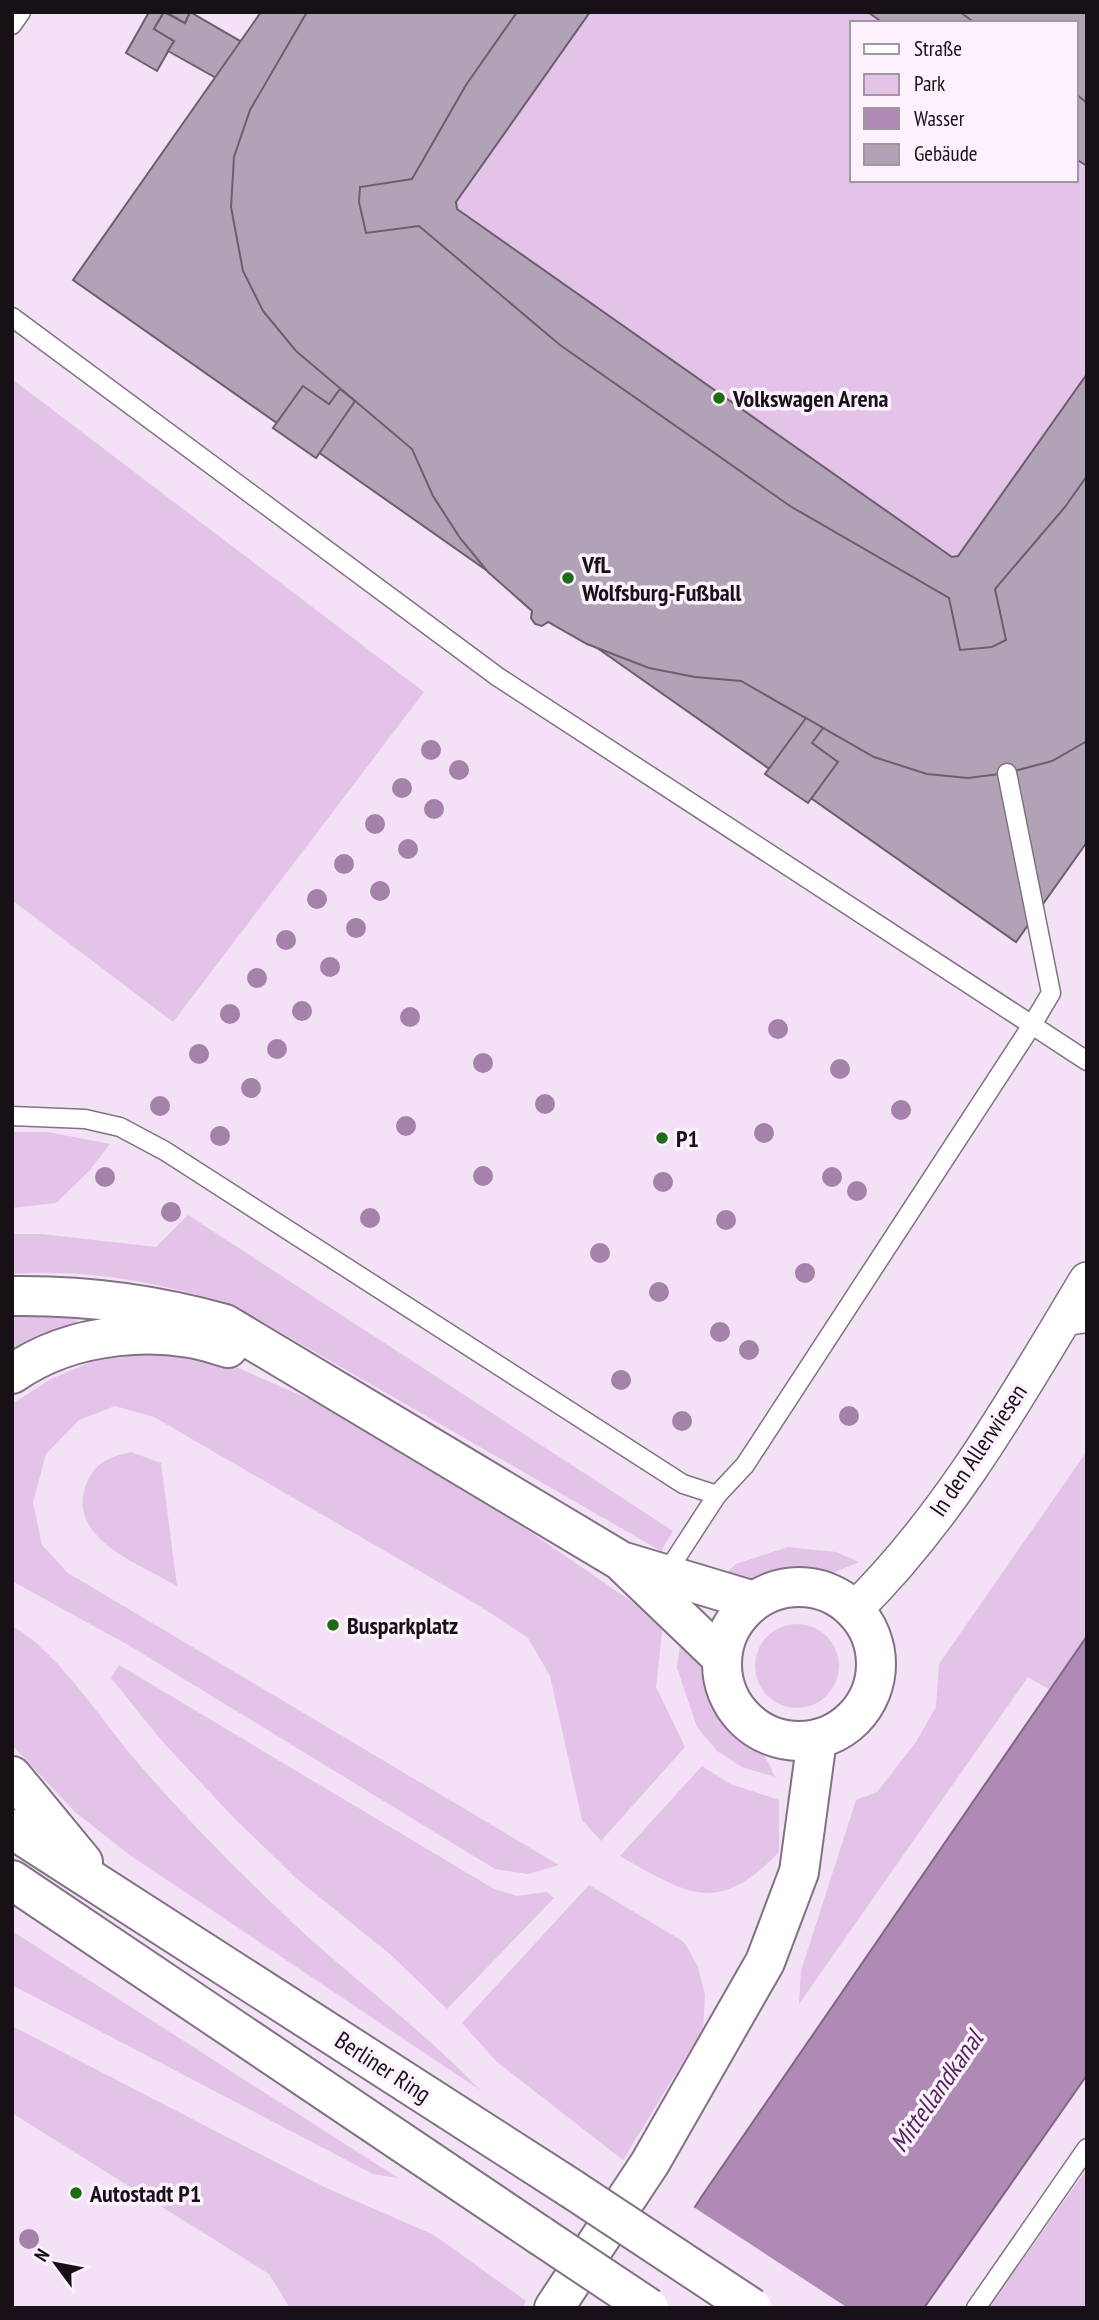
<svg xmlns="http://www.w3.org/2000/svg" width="1099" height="2320" font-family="'PT Sans Narrow',sans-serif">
	<rect width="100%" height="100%" fill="#f3e1f5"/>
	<g fill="#e3c3e8" fill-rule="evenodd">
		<path d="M307 12H1087V741L612 656 548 622 542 626 532 611 488 572ZM852 23H1076V180H852Z"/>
		<polygon points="12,379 424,692 173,1022 12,900"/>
		<polygon points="12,1132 48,1132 110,1144 89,1171 56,1203 12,1208"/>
		<path d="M188 1215 673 1531 661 1551 233 1305C162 1283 87 1268 12 1274V1234H41L156 1247Z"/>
		<polygon points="12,1315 76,1316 77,1323 12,1352"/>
		<polygon points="164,1348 220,1360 325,1406 523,1527 663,1623 656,1687 685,1747 601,1841 582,1820 550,1676 528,1638 478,1605 154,1417 115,1406 79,1420 46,1454 33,1502 42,1545 68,1573 559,1865 528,1874 495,1869 130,1646 12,1581 12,1404 51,1379 101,1358"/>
		<polygon points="1087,1451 1087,1636 1050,1690 1028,1677 799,2004 801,1971 856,1800 877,1792 916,1742 936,1707 939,1664"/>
		<path d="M131 1452 161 1463 177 1586C140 1564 66 1539 86 1485 94 1463 109 1457 131 1452Z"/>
		<polygon points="788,1547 836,1552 859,1562 823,1577 785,1574 753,1582 717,1581 736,1564"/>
		<circle cx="797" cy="1666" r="42"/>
		<path d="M12 1626C56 1649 104 1724 138 1763 180 1812 227 1860 274 1905 340 1970 416 2023 480 2090L131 1856 75 1812 12 1745Z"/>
		<path d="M681 1637C704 1661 708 1692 724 1720 734 1737 754 1742 765 1757 769 1763 772 1771 775 1777L742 1767 717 1751 697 1727 677 1668Z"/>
		<polygon points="119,1665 494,1889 517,1896 547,1892 554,1898 447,2009 391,1955 296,1878 233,1817 162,1741 111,1678"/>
		<path d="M702 1766 730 1784 779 1800V1852C717 1916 689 1895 620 1856Z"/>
		<polygon points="589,1885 684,1942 698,1967 705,1995 703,2029 623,2160 497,2062 462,2023"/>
		<polygon points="12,1931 398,2178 373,2174 12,1985"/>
		<polygon points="12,2026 324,2187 434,2235 526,2301 522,2308 290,2308 269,2274 12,2113"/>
		<polygon points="1087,2169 1087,2308 988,2308"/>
	</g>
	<polygon fill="#af8ab5" stroke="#816686" stroke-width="2" points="1087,1636 1087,2075 924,2308 630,2308 702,2196"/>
	<polygon fill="#f3e1f5" points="692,2206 848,2308 627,2308"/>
	<g fill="#b2a2b5" stroke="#6c5e6f" stroke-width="2">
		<polygon points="149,12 164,12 154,29 174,41 157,71 126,53"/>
		<polygon points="164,12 185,23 190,12 278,63 257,101 168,51 174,41 154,29"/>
		<polygon points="166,12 190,12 185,23"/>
		<polygon points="261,12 590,12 456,202 457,209 952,557 958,556 1087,374 1087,842 1016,942 73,280"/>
		<polygon points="307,12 517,12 466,85 412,179 360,187 359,202 366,233 419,226 560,345 790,506 949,598 960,650 992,647 1006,640 995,589 1065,507 1087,476 1087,741 1052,761 1007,773 968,778 927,774 874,757 741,681 695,677 649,668 587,644 548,622 542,626 535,624 531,618 532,611 488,572 460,538 433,496 412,449 296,351 263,311 243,271 231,207 234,157 250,110"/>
		<polygon points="868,12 1087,12 1087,166 1076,159 1076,23 883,23"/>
		<polygon points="960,12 1087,12 1087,103 1076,94 1076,23 975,23"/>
		<polygon points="303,386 329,404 340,389 355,401 316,458 273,428"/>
		<polygon points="806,718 823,728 812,743 838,762 808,803 765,774"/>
	</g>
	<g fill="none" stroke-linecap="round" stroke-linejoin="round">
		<g stroke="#817283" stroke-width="21">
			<g id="lane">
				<polyline points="12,25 21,12"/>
				<polyline points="12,317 498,677 1032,1025 1051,993 1007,773"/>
				<polyline points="12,1116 85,1119 120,1127 165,1151 683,1484 717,1495 745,1465 1032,1025 1087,1061"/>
				<polyline points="1058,1327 1087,1323"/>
				<polyline points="665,1575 717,1495"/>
				<polyline points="976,2308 1087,2148"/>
			</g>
		</g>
		<g stroke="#817283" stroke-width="38">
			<path id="street" d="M855 1609C950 1516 1019 1393 1087 1280"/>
		</g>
		<g stroke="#817283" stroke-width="42">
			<g id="secondary">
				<path d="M12 1296C84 1295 155 1304 225 1324L621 1561 754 1601"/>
				<path d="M12 1374C72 1332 160 1324 228 1348"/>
				<polyline points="625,1565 722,1658"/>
				<circle cx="799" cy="1664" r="77"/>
				<polyline points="12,1776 83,1862"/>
				<polyline points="12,1829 572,2189"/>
				<polyline points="12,1880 541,2236"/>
				<polyline points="554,2308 650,2163 765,1962 799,1872 817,1739"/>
			</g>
		</g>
		<use href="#lane" stroke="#fff" stroke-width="18"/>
		<use href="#street" stroke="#fff" stroke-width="35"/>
		<use href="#secondary" stroke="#fff" stroke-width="38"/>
		<g stroke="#817283" stroke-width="42" stroke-linecap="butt">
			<g id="secondary-bridge">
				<polyline points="572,2189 752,2308"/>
				<polyline points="541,2236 649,2308"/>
			</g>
		</g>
		<use href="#secondary-bridge" stroke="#fff" stroke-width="38"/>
	</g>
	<g fill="#a482a9">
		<circle cx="431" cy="750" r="10"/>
		<circle cx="459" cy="770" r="10"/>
		<circle cx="402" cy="788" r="10"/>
		<circle cx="434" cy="809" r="10"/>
		<circle cx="375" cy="824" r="10"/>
		<circle cx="408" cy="849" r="10"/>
		<circle cx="344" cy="864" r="10"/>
		<circle cx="380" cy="891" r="10"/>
		<circle cx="317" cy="899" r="10"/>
		<circle cx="356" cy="928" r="10"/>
		<circle cx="286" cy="940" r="10"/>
		<circle cx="330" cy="967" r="10"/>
		<circle cx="257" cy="978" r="10"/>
		<circle cx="302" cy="1011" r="10"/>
		<circle cx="230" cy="1014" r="10"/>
		<circle cx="410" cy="1017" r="10"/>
		<circle cx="778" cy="1029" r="10"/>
		<circle cx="277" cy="1049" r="10"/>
		<circle cx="199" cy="1054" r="10"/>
		<circle cx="483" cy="1063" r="10"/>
		<circle cx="840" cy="1069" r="10"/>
		<circle cx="251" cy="1088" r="10"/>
		<circle cx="545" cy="1104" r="10"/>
		<circle cx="160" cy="1106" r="10"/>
		<circle cx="901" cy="1110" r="10"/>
		<circle cx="406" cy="1126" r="10"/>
		<circle cx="764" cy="1133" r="10"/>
		<circle cx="220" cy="1136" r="10"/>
		<circle cx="483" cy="1176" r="10"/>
		<circle cx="105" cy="1177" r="10"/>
		<circle cx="832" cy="1177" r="10"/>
		<circle cx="663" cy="1182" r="10"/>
		<circle cx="857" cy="1191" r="10"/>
		<circle cx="171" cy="1212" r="10"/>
		<circle cx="370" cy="1218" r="10"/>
		<circle cx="726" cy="1220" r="10"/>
		<circle cx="600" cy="1253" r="10"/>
		<circle cx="805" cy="1273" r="10"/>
		<circle cx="659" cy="1292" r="10"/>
		<circle cx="720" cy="1332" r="10"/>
		<circle cx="749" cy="1350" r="10"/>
		<circle cx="621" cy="1380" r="10"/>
		<circle cx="849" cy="1416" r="10"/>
		<circle cx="682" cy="1421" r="10"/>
		<circle cx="29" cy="2239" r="10"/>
	</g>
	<g fill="#1d6d13" stroke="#fcf1fd" stroke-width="2.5">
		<circle cx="719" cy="398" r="7"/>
		<circle cx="568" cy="578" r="7"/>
		<circle cx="662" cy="1138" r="7"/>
		<circle cx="333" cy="1625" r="7"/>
		<circle cx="76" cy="2193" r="7"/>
	</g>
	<g text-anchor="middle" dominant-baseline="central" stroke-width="7" stroke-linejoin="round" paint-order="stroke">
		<g font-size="24" font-weight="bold" fill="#171117" stroke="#fcf1fd" text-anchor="start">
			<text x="733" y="398">Volkswagen Arena</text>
			<text x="582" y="564">VfL<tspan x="582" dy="28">Wolfsburg-Fußball</tspan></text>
			<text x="676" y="1138">P1</text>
			<text x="347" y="1625">Busparkplatz</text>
			<text x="90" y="2193">Autostadt P1</text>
		</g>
		<g font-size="24" fill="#171117" stroke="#fcf1fd">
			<text transform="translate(978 1450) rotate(-56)">In den Allerwiesen</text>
			<text transform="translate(383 2067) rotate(33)">Berliner Ring</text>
		</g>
		<g font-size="26" font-style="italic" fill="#55275d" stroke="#fcf1fd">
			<text transform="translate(936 2091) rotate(-55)">Mittellandkanal</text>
		</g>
	</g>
	<rect width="1099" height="2320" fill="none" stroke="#171117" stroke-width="28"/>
	<rect x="850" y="21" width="228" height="161" fill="#fcf1fd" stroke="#a097a1" stroke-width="2"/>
	<rect x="864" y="44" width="35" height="10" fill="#ffffff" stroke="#a097a1" stroke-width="2"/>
	<text x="914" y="56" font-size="21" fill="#171117">Straße</text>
	<rect x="864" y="74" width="35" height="21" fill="#e3c3e8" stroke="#a097a1" stroke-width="2"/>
	<text x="914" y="91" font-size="21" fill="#171117">Park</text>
	<rect x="864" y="108" width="35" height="21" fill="#af8ab5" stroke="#a097a1" stroke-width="2"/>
	<text x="914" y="126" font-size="21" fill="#171117">Wasser</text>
	<rect x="864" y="144" width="35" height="21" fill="#b2a2b5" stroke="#a097a1" stroke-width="2"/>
	<text x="914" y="161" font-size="21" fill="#171117">Gebäude</text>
	<g transform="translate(56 2264) rotate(302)" stroke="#fcf1fd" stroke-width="5" paint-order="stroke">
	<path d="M0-5L12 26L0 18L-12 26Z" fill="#171117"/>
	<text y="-10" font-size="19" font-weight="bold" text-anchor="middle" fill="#171117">N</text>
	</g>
</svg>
